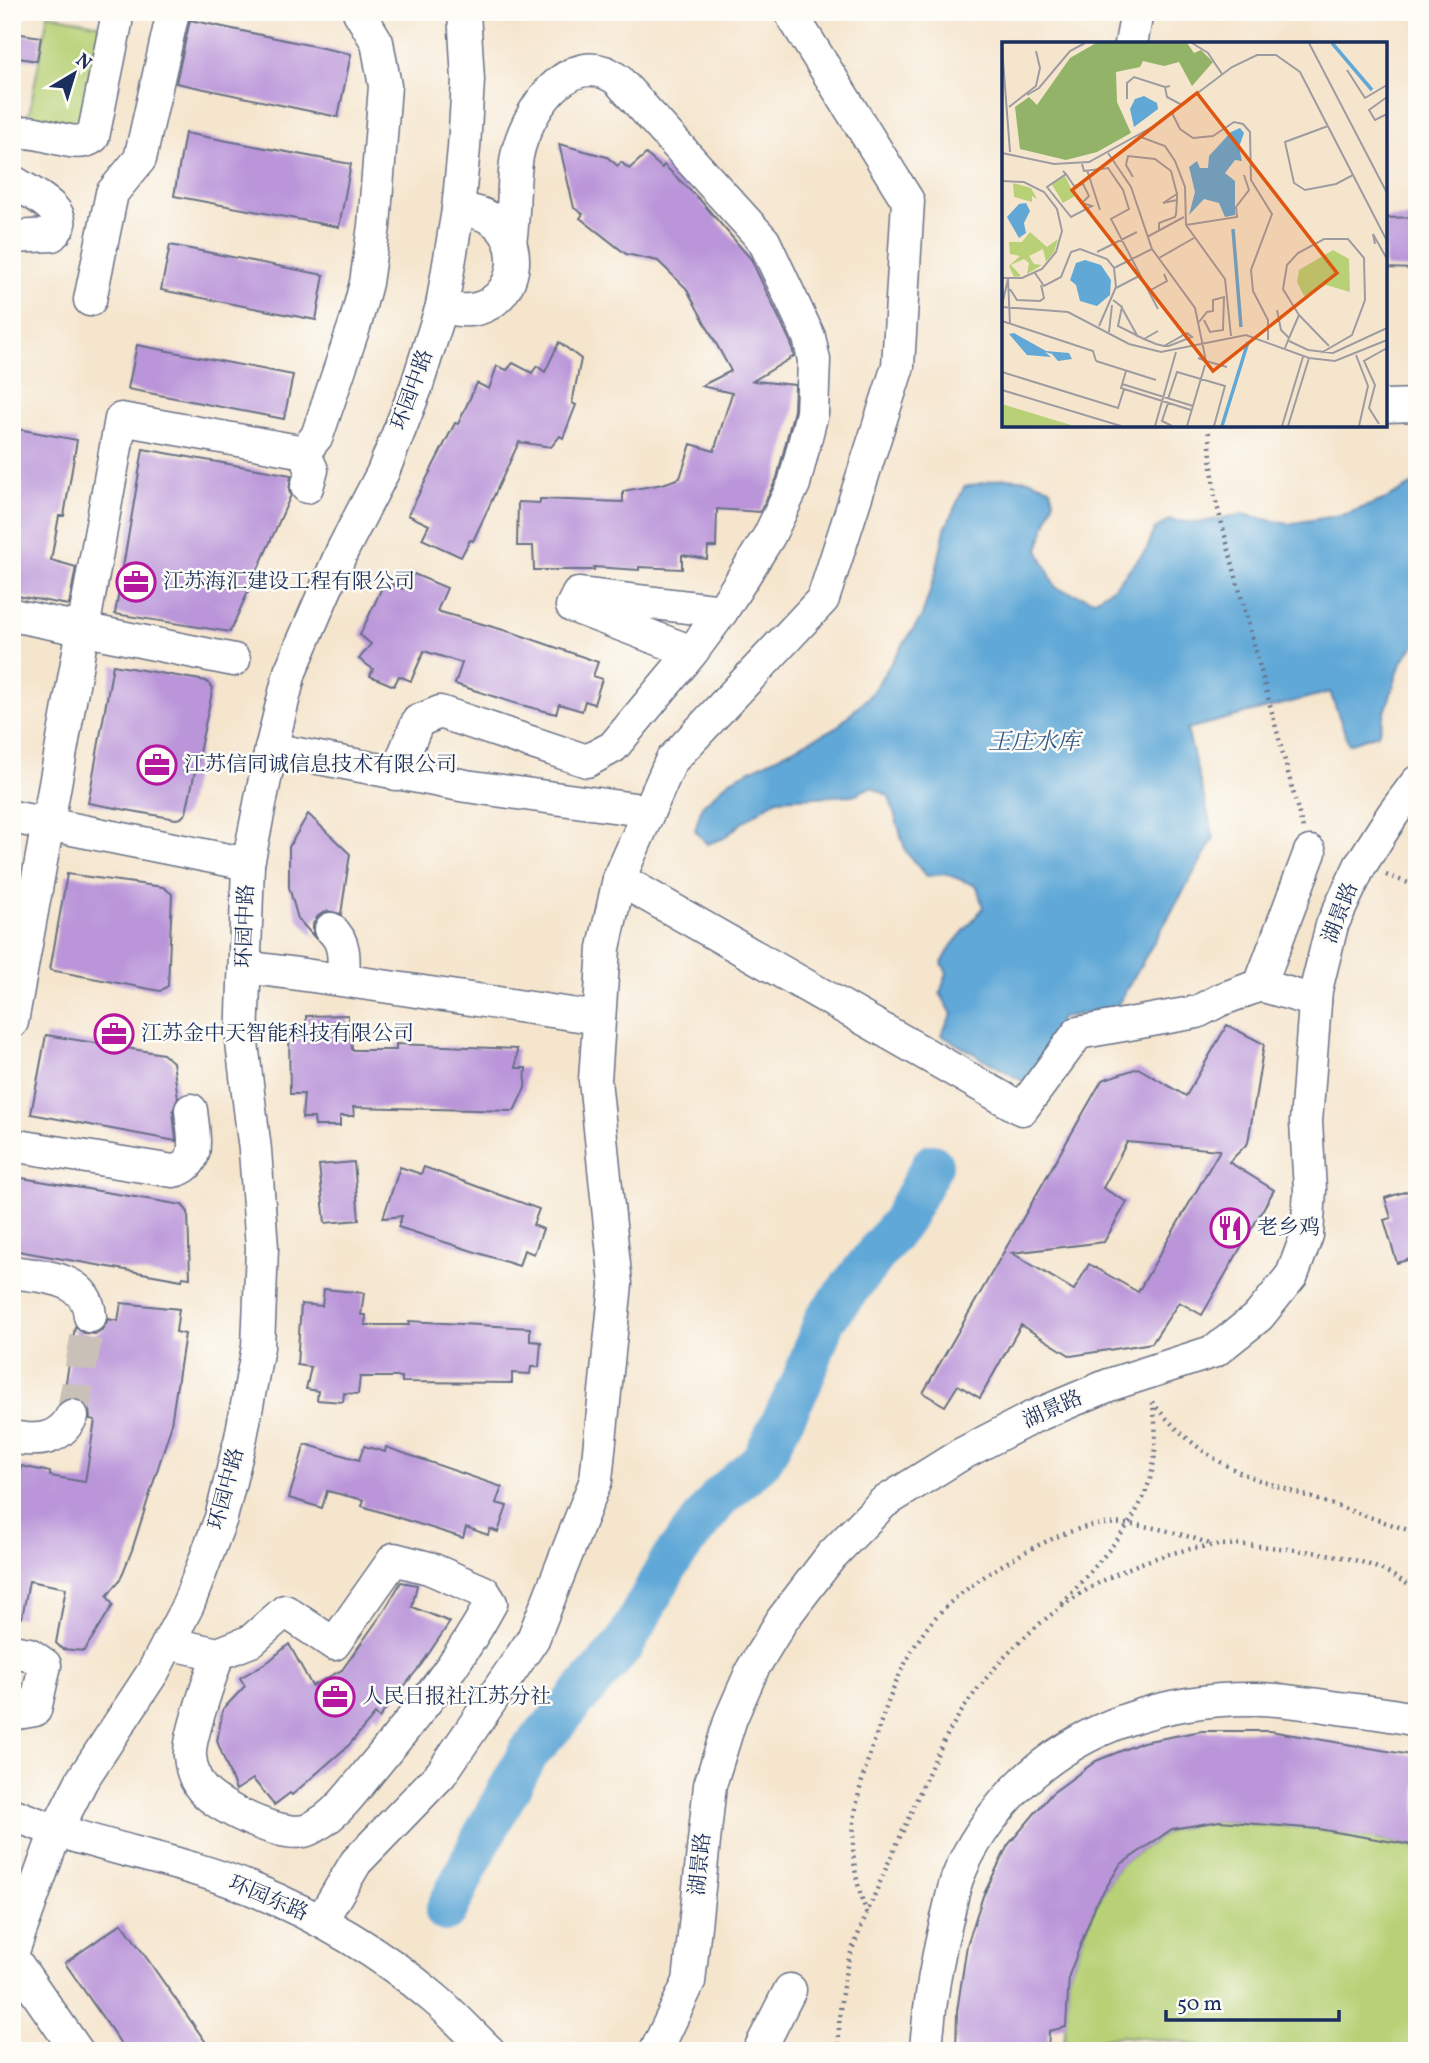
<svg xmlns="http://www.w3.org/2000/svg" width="1429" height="2063" font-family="Vollkorn,'Noto Serif SC',serif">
	<rect width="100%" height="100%" fill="#fdfcf7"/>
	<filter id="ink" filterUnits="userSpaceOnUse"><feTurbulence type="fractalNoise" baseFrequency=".0143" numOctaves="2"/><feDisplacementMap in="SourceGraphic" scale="14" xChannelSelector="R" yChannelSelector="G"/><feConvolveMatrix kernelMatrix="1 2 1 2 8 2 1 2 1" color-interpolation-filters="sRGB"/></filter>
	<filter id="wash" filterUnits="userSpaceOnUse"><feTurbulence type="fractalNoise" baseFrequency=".00686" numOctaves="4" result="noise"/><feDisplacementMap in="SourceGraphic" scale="28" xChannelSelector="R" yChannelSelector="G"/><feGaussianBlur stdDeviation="1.57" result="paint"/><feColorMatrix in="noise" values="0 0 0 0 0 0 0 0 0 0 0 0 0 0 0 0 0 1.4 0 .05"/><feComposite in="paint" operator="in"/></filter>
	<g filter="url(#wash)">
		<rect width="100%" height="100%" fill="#f5e5cd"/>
		<g fill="#b8d177" stroke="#6a806a" stroke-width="2">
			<polygon points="48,14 100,25 80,131 28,120"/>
			<polygon points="1220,1821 1318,1829 1417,1847 1417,2051 1217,2051 1184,2042 1120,2036 1064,2045 1069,1975 1096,1904 1120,1865 1172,1829"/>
		</g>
		<polygon fill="#61a8d7" stroke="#3e6c9a" stroke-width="2" points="1004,478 1031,480 1050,488 1054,500 1038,550 1056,588 1094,600 1115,586 1147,549 1154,530 1169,520 1198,523 1243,514 1288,524 1346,514 1386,499 1417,482 1417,642 1401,663 1378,734 1349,744 1330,692 1187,729 1214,838 1117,1006 1061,1018 1026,1083 941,1035 952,1014 940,993 947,973 942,963 952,945 983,908 977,886 946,874 926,876 906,852 889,796 871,787 853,795 777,799 739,825 724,838 707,844 695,830 702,806 730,780 837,727 870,695 922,616 936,572 945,529 964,487"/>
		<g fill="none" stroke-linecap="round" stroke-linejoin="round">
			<polyline stroke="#61a8d7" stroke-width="42" points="446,1911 481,1840 528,1754 624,1645 669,1563 720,1497 762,1460 801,1384 825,1319 901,1222 932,1165"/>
		</g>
		<g id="blocks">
			<g fill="#ba95d9" fill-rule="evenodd">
				<polygon points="190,20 351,54 338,117 176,83"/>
				<polygon points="15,33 41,37 37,61 12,57"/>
				<polygon points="185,133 351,164 339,227 174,196"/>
				<polygon points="559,144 607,157 618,166 621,162 629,169 646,154 662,168 664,165 700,200 751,259 791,343 794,356 753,381 795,385 794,410 777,478 760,512 717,509 716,547 708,547 707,559 682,555 682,569 639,567 639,570 594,567 594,570 534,570 533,546 517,546 518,502 540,503 540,499 623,502 623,491 663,484 680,478 691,444 714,451 732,393 701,386 731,371 686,288 658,261 626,254 580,218 583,214 574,208"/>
				<polygon points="1417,217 1417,269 1385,268 1385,218"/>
				<polygon points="170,245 324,275 316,320 161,290"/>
				<polygon points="559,342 581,359 572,403 576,405 563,438 560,436 551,447 519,442 473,541 470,540 461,557 422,539 429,525 408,515 455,423 458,424 477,383 489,389 497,366 507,370 513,363 532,373 537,366 545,372"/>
				<polygon points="137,345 293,375 284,419 128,389"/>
				<polygon points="12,428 77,440 64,516 59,516 51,560 76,567 69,605 12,595"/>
				<polygon points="143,449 291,475 289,491 291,495 230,632 115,614"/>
				<polygon points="409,572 447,588 437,611 514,633 598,662 593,676 602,679 594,704 585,701 582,711 559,704 556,714 514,703 455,684 462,663 424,651 411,681 399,676 394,686 370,676 373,669 359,659 371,644 360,635 385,581 403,589"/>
				<polygon points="113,665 206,681 213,688 186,813 181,818 176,819 88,803"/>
				<polygon points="308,814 350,854 341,914 327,911 318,916 313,924 313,933 317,940 298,919 289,887 289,847"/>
				<polygon points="67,874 163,887 172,894 168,986 160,991 50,970"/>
				<polygon points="348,1015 348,1036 351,1036 352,1050 396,1050 396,1044 517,1049 516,1068 526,1068 525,1088 514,1111 353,1107 354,1116 340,1116 340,1126 315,1126 314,1118 302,1118 304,1094 290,1094 289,1034 307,1034 306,1016"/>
				<path d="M1227 1025 1264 1044 1248 1143 1229 1162 1274 1190 1202 1315 1179 1302 1152 1343 1071 1356 1021 1325 980 1398 958 1385 945 1406 923 1393 1102 1080 1138 1068 1186 1096ZM1127 1142 1220 1150 1138 1292 1089 1264 1074 1290 1012 1253 1104 1242 1127 1202 1103 1188Z"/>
				<polygon points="46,1035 163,1054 173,1062 178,1098 173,1111 176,1141 31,1114"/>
				<polygon points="354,1162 359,1220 325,1223 319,1165"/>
				<polygon points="400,1167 421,1174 424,1167 539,1209 533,1225 543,1229 534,1254 524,1250 519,1266 398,1227 402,1216 383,1218"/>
				<polygon points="16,1177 182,1205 188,1212 190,1278 183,1277 182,1280 12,1250 12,1198"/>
				<polygon points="1417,1188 1417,1257 1397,1263 1384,1220 1391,1218 1385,1198"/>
				<polygon points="324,1289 364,1293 361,1315 366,1315 365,1325 409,1325 409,1321 530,1328 530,1341 541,1342 539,1367 531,1367 530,1374 512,1373 512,1383 402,1382 402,1377 360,1377 358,1394 344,1393 343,1402 317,1400 318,1391 306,1389 311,1367 297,1365 301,1304 322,1306"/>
				<polygon points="121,1303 179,1309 176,1332 185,1334 170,1430 132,1550 120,1580 107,1596 113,1605 84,1651 62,1649 56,1643 66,1588 29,1581 22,1618 12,1617 12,1468 21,1470 21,1466 50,1472 50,1476 85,1482 95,1420 90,1419 89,1408 81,1400 72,1398 63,1400 75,1327 84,1333 95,1334 103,1329 108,1319 118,1321"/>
				<polygon points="305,1444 359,1460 364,1446 385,1452 386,1447 502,1487 496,1503 507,1506 498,1532 490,1529 488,1535 466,1527 463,1538 362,1506 364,1500 327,1491 322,1508 289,1498"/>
				<polygon points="401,1582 417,1585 412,1607 450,1622 421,1665 379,1718 375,1714 349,1745 292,1795 290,1793 274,1805 253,1779 236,1790 217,1741 223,1709 245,1686 240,1678 269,1661 289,1644 312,1686 342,1670 384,1611"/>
				<polygon points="1202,1731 1270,1731 1417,1756 1417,1846 1318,1829 1220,1821 1172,1829 1120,1865 1096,1904 1069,1975 1066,2027 1049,2031 1048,2051 956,2051 957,2011 967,1945 983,1896 1008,1845 1051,1794 1096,1761 1143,1742"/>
				<polygon points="122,1923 212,2051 126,2051 65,1963"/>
			</g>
		</g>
	</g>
	<g filter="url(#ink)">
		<use href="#blocks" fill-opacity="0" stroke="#676f85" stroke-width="2"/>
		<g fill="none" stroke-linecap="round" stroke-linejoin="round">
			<polyline stroke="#c9c1b7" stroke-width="32" stroke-dasharray="32 16" stroke-linecap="butt" points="72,1416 90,1316"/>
			<g stroke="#676f85" stroke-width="35">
				<g id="minor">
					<polyline points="1131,44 1137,12"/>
					<path d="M12 136C35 122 73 153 93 137L116 23V12"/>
					<path d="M12 181C28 192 78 213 52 235L12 237"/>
					<path d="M510 242C515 214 512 184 517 156 525 114 570 43 618 80L764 241 809 337 814 360 812 413 794 484 769 536 722 611"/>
					<polyline points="90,300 112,193 140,159 173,12"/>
					<path d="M442 306C522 334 544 212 458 210"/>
					<polyline points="1385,406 1417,405"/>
					<polyline points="304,452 312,470 307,487"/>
					<polyline points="12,615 234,660"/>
					<polyline points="271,749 466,786 649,811"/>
					<polyline points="396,774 418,721 440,712 587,761 613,747 692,652 722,611 578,594 572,606 692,652"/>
					<polyline points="12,817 248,864"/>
					<polyline points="619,879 1022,1109 1078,1033 1197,1012 1220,1000 1260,985 1310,852"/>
					<path d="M331 929C346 942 344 960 343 979"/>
					<path d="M245 967C363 982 481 1001 599 1018"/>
					<polyline points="1260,985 1315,1001"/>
					<polyline points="12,1022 121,419 304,452 317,436 356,321 366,283 374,226 385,86 377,42 359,12"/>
					<path d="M12 1145 173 1171C203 1166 193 1132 191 1110"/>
					<path d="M12 1272C43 1277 87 1276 90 1316"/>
					<path d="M12 1437C37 1442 59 1441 72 1416"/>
					<path d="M168 1643 218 1654 251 1641 285 1611 334 1644 394 1559 429 1568 484 1592 491 1603C459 1663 416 1715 373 1767 358 1785 342 1808 323 1821 318 1824 310 1830 304 1831 280 1837 219 1808 203 1790 195 1781 191 1767 190 1756 188 1738 212 1674 218 1654"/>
					<polyline points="12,1651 29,1654 45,1665 35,1710 12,1714"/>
					<path d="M12 1814C91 1847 174 1857 252 1889 318 1916 381 1953 435 1999 454 2015 471 2034 489 2051"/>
					<polyline points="321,1921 356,1862 441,1774 533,1639 596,1480 616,1284 595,1080 604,948 619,879 671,761 823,599 898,366 908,201 790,12"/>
					<polyline points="12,1954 56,1831 82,1780 153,1672 188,1605 221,1518 241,1437 258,1347 262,1248 255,1150 242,1043 248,864 271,749 290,672 342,551 383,472 416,388 442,306 458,210 464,148 468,80 464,12"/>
					<polyline points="12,1957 77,2051"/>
					<polyline points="656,2051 689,1982 710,1785 731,1718 753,1668 782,1620 831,1556 883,1503 960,1455 1033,1417 1109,1385 1215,1351 1259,1316 1292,1275 1307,1235 1310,1190 1306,1122 1316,990 1332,925 1360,866 1393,814 1417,782"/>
					<polyline points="759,2051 790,1990"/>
					<path d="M926 2051C929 2003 937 1956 949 1910 952 1898 954 1885 959 1874 971 1844 992 1815 1014 1791 1077 1725 1170 1697 1260 1699 1286 1700 1312 1704 1338 1708 1365 1711 1391 1714 1417 1720"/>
				</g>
			</g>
			<g stroke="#676f85" stroke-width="4.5" stroke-dasharray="2 5" stroke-linecap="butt">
				<polyline points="1208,425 1215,498 1303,829"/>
				<polyline points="1386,875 1417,886"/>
				<path d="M1152 1402C1181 1437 1211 1461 1253 1478L1417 1533"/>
				<path d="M1062 1604C1117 1539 1168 1499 1153 1406"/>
				<path d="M867 1913C843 1851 853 1803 874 1742 888 1700 905 1653 934 1619 965 1582 1055 1528 1103 1524 1135 1521 1183 1533 1212 1545"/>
				<path d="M839 2051C838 2021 841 1990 848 1962 852 1947 860 1932 865 1917 877 1890 888 1862 901 1835 917 1800 931 1763 950 1730 1005 1637 1100 1560 1209 1546 1234 1543 1263 1546 1288 1549 1340 1555 1373 1559 1417 1591"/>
			</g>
			<use href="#minor" stroke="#fff" stroke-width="32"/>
		</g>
	</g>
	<defs>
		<g id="office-ring" transform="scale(2.0125)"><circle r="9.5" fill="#fdfcf7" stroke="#b5179e" stroke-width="1.5"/><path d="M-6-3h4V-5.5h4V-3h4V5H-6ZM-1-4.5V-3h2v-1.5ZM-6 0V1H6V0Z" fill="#b5179e"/></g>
		<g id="restaurant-ring" transform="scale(2.0125)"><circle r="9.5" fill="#fdfcf7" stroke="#b5179e" stroke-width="1.5"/><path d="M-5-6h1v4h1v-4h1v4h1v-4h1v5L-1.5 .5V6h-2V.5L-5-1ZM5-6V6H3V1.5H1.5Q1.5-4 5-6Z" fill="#b5179e"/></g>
	</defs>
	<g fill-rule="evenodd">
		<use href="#office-ring" x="136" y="582"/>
		<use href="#office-ring" x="157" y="765"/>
		<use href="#office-ring" x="114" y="1034"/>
		<use href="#restaurant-ring" x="1230" y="1228"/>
		<use href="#office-ring" x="335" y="1697"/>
	</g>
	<g text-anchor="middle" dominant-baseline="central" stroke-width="5" stroke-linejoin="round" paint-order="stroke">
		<g font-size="21" fill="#1b2f5e" stroke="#fdfcf7">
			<text transform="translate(413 390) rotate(-70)">环园中路</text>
			<text transform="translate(1341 913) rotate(-69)">湖景路</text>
			<text transform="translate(246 926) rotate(-88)">环园中路</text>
			<text transform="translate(1053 1410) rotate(-24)">湖景路</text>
			<text transform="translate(227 1489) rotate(-75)">环园中路</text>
			<text transform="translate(701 1864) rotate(-84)">湖景路</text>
			<text transform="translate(268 1899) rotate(23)">环园东路</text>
		</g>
		<g font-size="21" fill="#1b2f5e" stroke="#fdfcf7" text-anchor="start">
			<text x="163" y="582">江苏海汇建设工程有限公司</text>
			<text x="184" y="765">江苏信同诚信息技术有限公司</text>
			<text x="141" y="1034">江苏金中天智能科技有限公司</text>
			<text x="1257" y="1228">老乡鸡</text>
			<text x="362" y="1697">人民日报社江苏分社</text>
		</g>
		<g font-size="23" font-style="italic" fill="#345988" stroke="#fdfcf7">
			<text x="1034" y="743">王庄水库</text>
		</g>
	</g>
	<g transform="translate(1002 42)">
		<rect width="385" height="385" fill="#f5e5cd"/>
		<path d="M63 134 73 154 61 161 49 141ZM11 141 29 146 35 157 30 154V160L12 155ZM28 190 45 205 56 197 52 210 44 220 41 207 27 214 32 222 40 223 25 232 27 221 22 217 9 223 19 234 12 235 7 224 18 214 8 212 7 200H20ZM331 208 347 217 348 250 324 243 302 254 295 240 297 228ZM0 362 72 384H0Z" fill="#b8d177"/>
		<path d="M94 1H185L192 11 199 8 211 20 190 44 177 20 162 24 141 19 138 25 114 30 115 60 129 91 95 110 64 118 18 107 13 65 27 55 35 63 68 16Z" fill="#92b368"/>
		<path d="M142 54 155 61 156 67 132 85 128 67 133 57ZM238 86 242 91 237 105 240 119 233 118 223 131 233 139V173L223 175 217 161 202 157 187 173 193 150 187 125 195 119 198 126H206L207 114 229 90ZM17 162 24 161 28 169 22 181 24 191 17 196 5 175ZM83 218 99 223 109 238 108 253 95 264 78 259 74 243 68 238 74 221ZM12 291 44 309 67 311 70 317 56 319 50 312 43 310 49 315 25 313 7 292Z" fill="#61a8d7"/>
		<path fill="none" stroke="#61a8d7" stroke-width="3.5" d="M330 1 370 48M231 187 239 285M220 384 246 300"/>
		<path fill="none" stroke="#9e9ca1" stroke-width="2" d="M190 1 206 11 220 32M307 1 385 151M0 5 8 110M345 28 363 56 385 43M168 44 163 45 165 55 180 63M25 53 37 46 68 9 83 1M385 55 367 68 373 78 385 72M125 57V41L132 35 163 45M7 65 34 44 38 26 34 9M170 71 178 87 191 96 211 94 232 80 241 82 248 90 249 138 270 172 249 228 251 249 266 278V298M326 84 283 100 292 141 303 148 334 142 351 133M136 94 163 104 173 119 183 145 184 183 223 237 229 294M0 111 52 122 87 120 152 84 230 25 255 13H274L298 30 385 199M106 111 129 145 150 207 193 266 204 319 196 316M80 122 82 129 106 126 121 148 127 167 109 177 156 267M85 128 98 168M61 129 64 132 45 145 69 175 90 164 80 161 87 154 81 142 72 144 64 132M131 135 124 123 126 114 153 117 169 129 175 152M0 139 22 140 42 150 55 167 60 189 54 210 40 227 20 236H0M184 183 235 175 234 165 247 148 242 133M157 189V181L173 175 174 172 175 158V152L161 161 175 158M145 195 182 175M373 202 371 192 385 217M95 210 135 190M157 216 192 196M112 226 150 207M33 231 42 244 59 235 69 210 78 207 105 217 112 226 114 245 97 284M114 246 139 233M8 247 15 258 38 259 42 256 39 243M147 249 165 239 162 232M111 258 120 265 116 284 142 297M0 263 6 237 8 282M0 265 66 270 127 302 159 310 244 293 307 316 333 319 385 298M120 266 136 295M275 268 279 288 287 296 283 306M297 273 327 304M0 279 91 309 94 319M197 280 205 270 211 269V258L222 255 221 288 208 290 202 278M156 289 142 297 154 302 162 304H167L190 295 185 291 162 304M107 290 110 263M287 296 297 273 281 247 285 223 296 211 322 197H346L362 216 363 258 350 293 319 311M287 299 306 308 331 311 385 286M354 313 366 344 357 384M94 319 154 338M204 319 225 325M124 329 119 346 189 368M0 330 116 366 122 347M120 342 191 364M0 348 119 384M166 357 175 330 223 344 212 384M166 361 160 379 170 384M377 382 367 366 373 343 362 319 385 306M153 384 174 310M185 384 203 323M280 384 301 315M286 384 307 316"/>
		<path fill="#de5710" fill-opacity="0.15" stroke="#de5710" stroke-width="3.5" d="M195 51 335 231 211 329 70 148Z"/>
		<rect width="385" height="385" fill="none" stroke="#1b2f5e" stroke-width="3.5"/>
	</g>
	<rect width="1429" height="2063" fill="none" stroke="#fdfcf7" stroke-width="42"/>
	<g transform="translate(74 74) rotate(38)" stroke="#fdfcf7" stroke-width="5" paint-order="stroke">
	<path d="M0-5L12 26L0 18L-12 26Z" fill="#1b2f5e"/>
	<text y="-10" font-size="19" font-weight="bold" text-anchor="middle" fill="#1b2f5e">N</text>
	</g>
	<path d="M1166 2010v10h173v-10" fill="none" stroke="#1b2f5e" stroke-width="3.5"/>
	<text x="1177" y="2010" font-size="21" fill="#1b2f5e" stroke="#fdfcf7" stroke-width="5" paint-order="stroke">50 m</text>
</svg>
